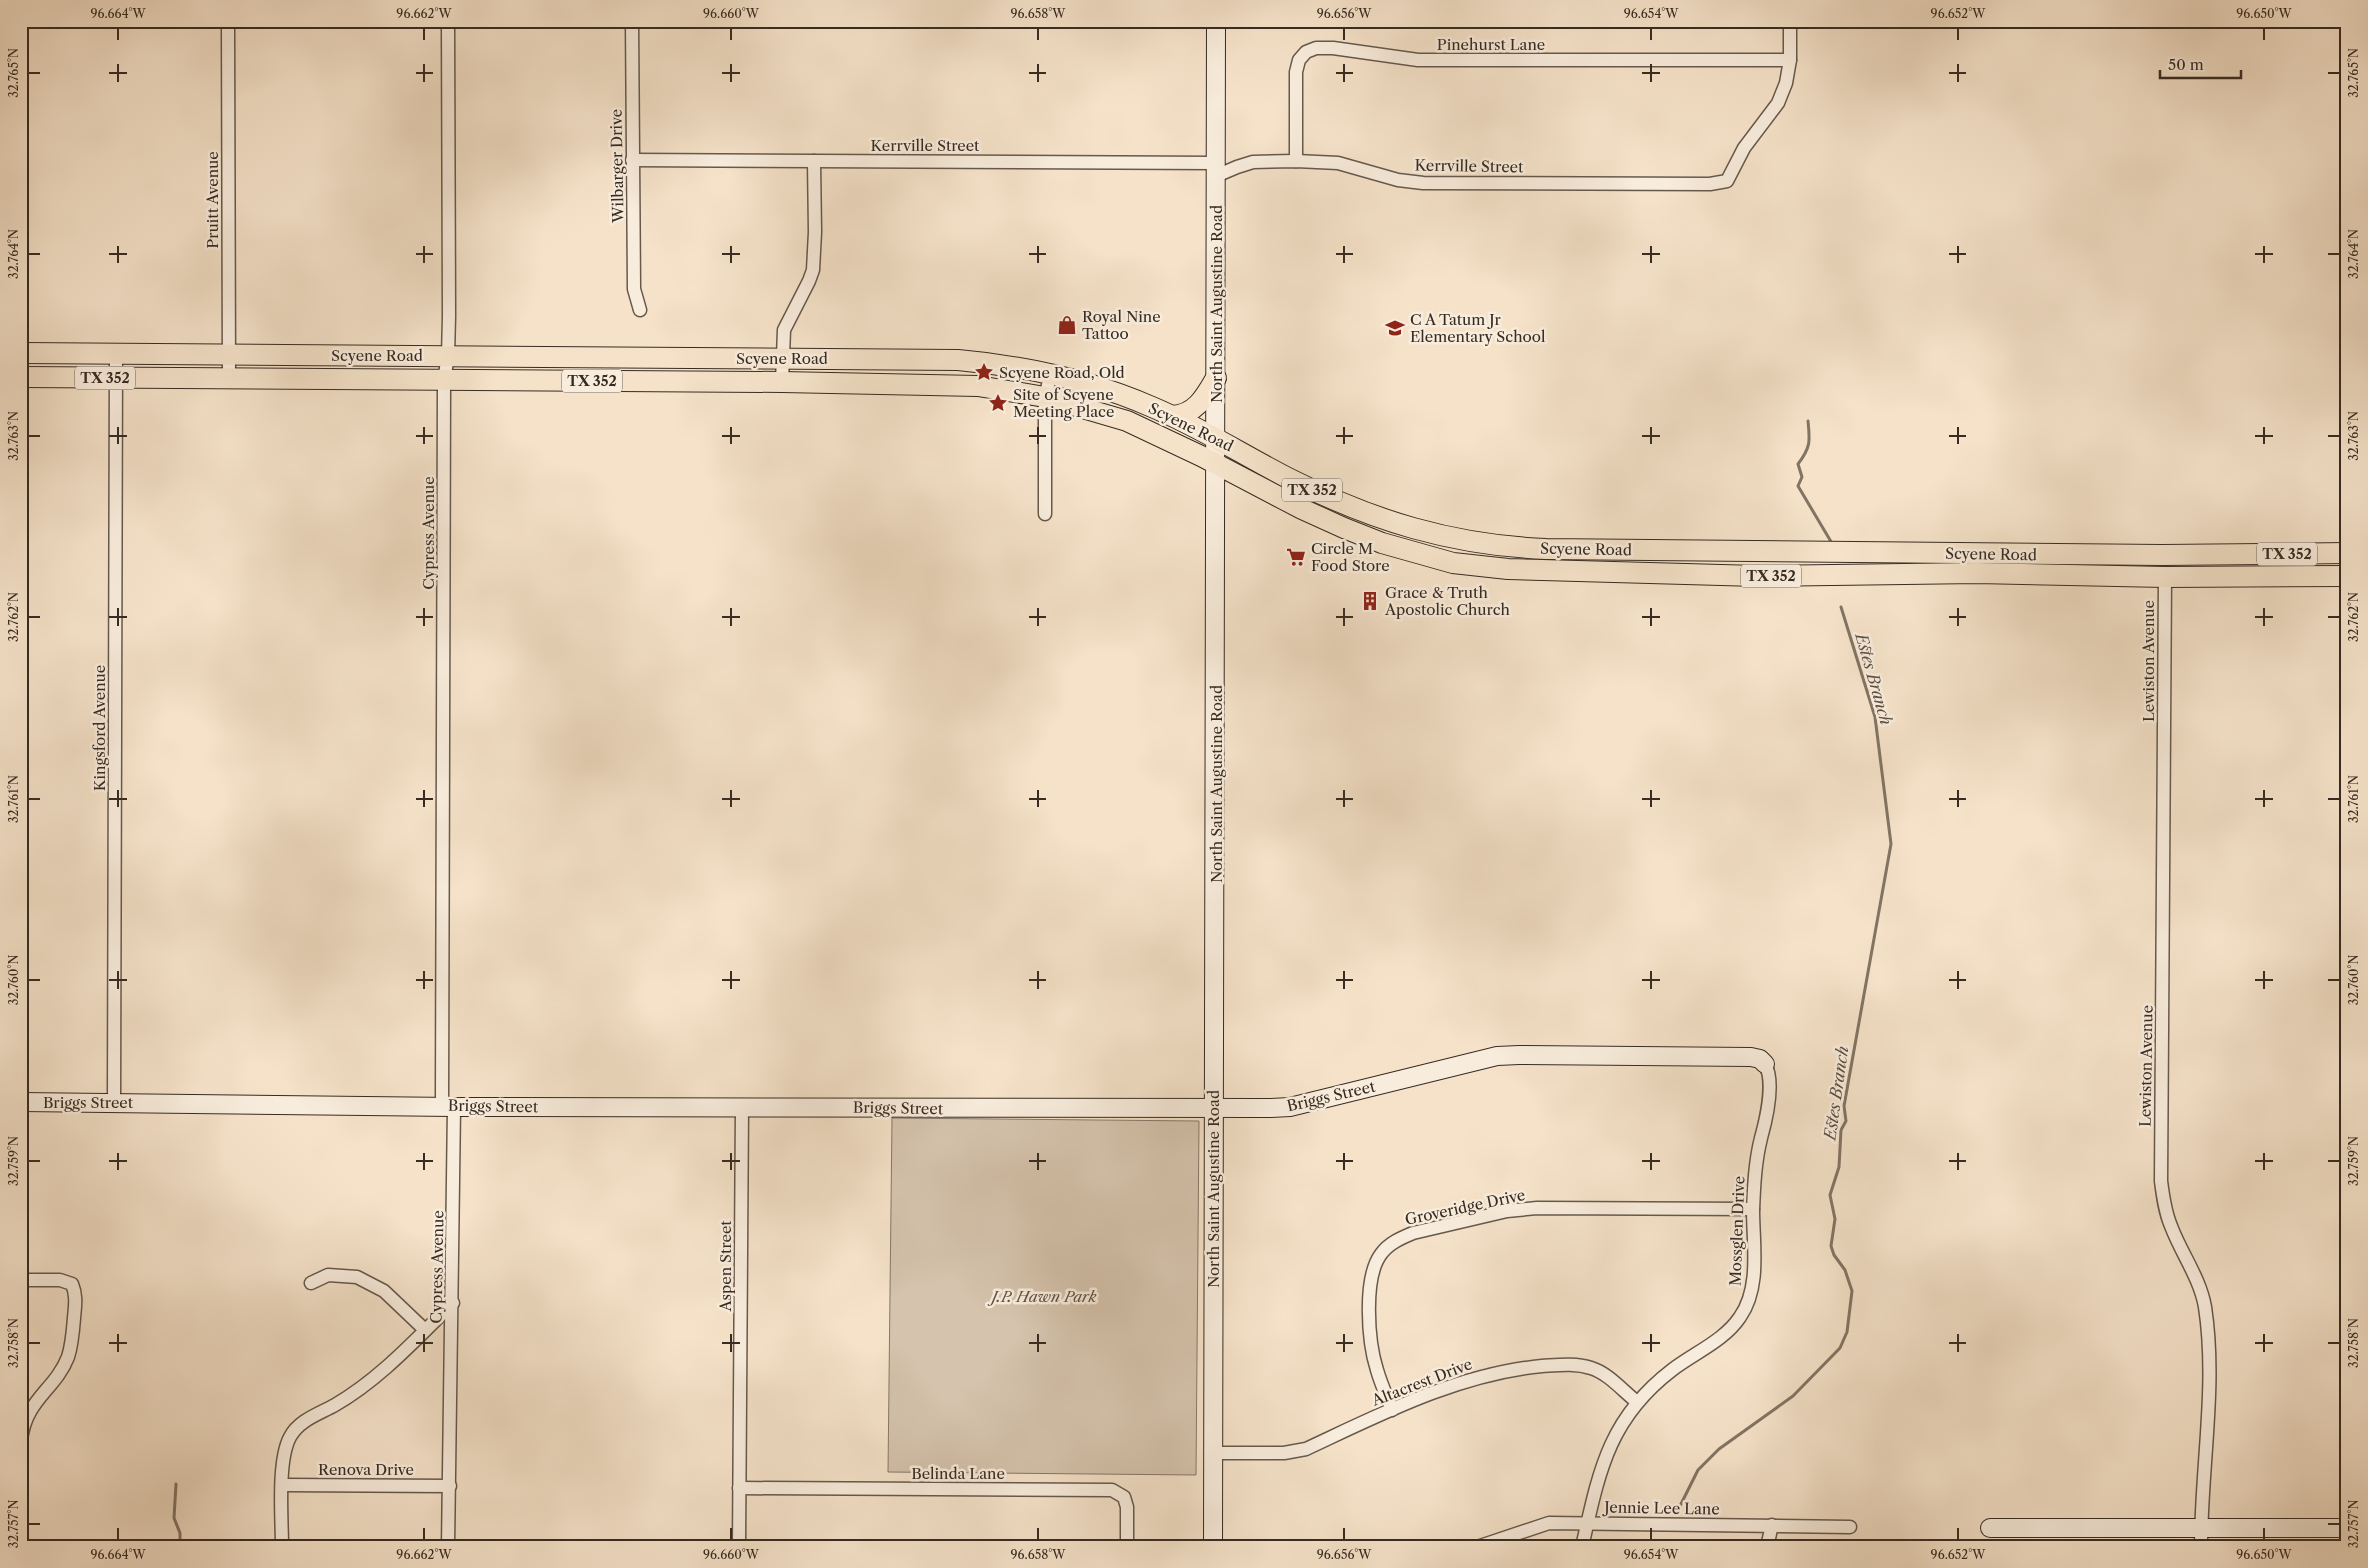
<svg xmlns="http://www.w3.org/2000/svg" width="2368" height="1568" font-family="'Libre Caslon Text',serif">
	<rect width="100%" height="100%" fill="#f5e2c9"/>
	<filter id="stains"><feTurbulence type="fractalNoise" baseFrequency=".004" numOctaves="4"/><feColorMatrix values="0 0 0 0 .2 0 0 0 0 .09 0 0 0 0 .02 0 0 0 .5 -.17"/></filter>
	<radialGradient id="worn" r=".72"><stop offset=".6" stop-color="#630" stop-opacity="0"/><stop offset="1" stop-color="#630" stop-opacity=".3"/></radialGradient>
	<polygon fill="#d5c3ad" stroke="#867768" points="892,1118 1199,1121 1196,1475 888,1472"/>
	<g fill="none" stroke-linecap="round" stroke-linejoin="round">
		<g stroke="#827464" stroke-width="3">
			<path d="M1808 421C1810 441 1811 447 1798 464L1802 477 1798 486 1833 545"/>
			<polyline points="176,1484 174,1518 180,1533 180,1547"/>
			<polyline points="1677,1512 1698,1470 1719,1449 1793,1396 1840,1348 1847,1332 1852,1291 1845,1270 1834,1255 1831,1246 1835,1219 1830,1195 1839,1167 1841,1130 1846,1121 1844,1106 1891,844 1875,717 1841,607"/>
		</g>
		<g stroke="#66594c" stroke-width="15">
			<g id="street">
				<polyline points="228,21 229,379"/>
				<polyline points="632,21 634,289 640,310"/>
				<polyline points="632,160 1216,163"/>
				<polyline points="1296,161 1296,72 1299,60 1306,52 1316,48 1333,48 1418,60 1790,60"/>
				<polyline points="1216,176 1237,167 1253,162 1296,161 1338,163 1398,180 1423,183 1710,184 1727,181 1744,148 1778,103 1786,83 1790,60 1790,21"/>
				<polyline points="782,382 784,330 809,281 813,270 815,232 814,161"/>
				<polyline points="1045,514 1045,397 1051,373"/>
				<path d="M2165 577 2161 1181C2163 1197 2165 1212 2171 1226 2181 1253 2200 1278 2205 1307 2217 1385 2201 1467 2201 1547"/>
				<polyline points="114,1102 116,353"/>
				<polyline points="442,1105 444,380 448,356 449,316 448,21"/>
				<path d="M21 1280H60L72 1284C77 1296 75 1306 74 1318 73 1331 72 1345 68 1357 55 1390 26 1399 21 1440"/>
				<polyline points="311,1283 328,1275 357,1277 384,1291 425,1330"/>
				<path d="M1392 1410C1387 1397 1381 1384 1377 1370 1368 1342 1363 1278 1381 1254 1389 1243 1401 1238 1413 1233L1507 1211 1537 1208 1753 1209"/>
				<path d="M1214 1453H1284L1306 1449C1381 1414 1458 1374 1542 1366 1559 1365 1575 1363 1591 1368 1608 1373 1623 1391 1637 1402"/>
				<polyline points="283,1485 450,1486"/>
				<polyline points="739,1488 1112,1490 1124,1497 1127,1507 1127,1547"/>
				<path d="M282 1547C282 1519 277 1461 290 1437 299 1420 319 1414 335 1405 380 1379 416 1339 453 1303"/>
				<polyline points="448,1547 454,1107"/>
				<polyline points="739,1547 742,1106"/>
				<polyline points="1477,1547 1549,1523 1850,1527"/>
				<path d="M1582 1547C1599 1472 1608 1419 1672 1370 1694 1353 1724 1341 1740 1317 1761 1287 1753 1244 1753 1210 1754 1186 1755 1162 1761 1138 1766 1120 1775 1082 1765 1064"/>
				<polyline points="1767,1547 1772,1525"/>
			</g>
		</g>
		<g stroke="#372b22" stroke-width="20">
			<g id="secondary">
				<polyline points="21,1102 454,1107 1271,1108 1290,1107 1497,1056 1519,1055 1751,1057 1760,1059 1765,1064"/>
				<polyline points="1990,1528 2347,1528"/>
				<polyline points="1213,1547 1216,21"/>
			</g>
		</g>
		<g stroke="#372b22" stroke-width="22">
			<g id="primary">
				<path d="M21 353 958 360C1025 366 1090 380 1152 407 1200 427 1243 455 1290 479 1373 521 1452 545 1546 549L2162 555 2347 553"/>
				<polyline points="21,377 782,382 978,386 1045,397 1127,421 1201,456 1302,509 1344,528 1382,543 1453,563 1508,569 1757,576 1977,573 2165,577 2347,576"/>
				<path d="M1173 416C1196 414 1205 397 1216 378"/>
			</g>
		</g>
		<use href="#street" stroke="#f8ecdc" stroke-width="12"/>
		<use href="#secondary" stroke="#f8ecdc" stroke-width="18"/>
		<use href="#primary" stroke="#f5e2c9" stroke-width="20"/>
	</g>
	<path fill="none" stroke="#372b22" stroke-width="2" d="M118 28V40M424 28V40M731 28V40M1038 28V40M1344 28V40M1651 28V40M1958 28V40M2264 28V40M118 64V82M424 64V82M731 64V82M1038 64V82M1344 64V82M1651 64V82M1958 64V82M28 73H40M109 73H127M416 73H433M722 73H740M1029 73H1046M1336 73H1353M1642 73H1660M1949 73H1966M2328 73H2340M118 246V263M424 246V263M731 246V263M1038 246V263M1344 246V263M1651 246V263M1958 246V263M2264 246V263M28 254H40M109 254H127M416 254H433M722 254H740M1029 254H1046M1336 254H1353M1642 254H1660M1949 254H1966M2255 254H2273M2328 254H2340M118 427V444M424 427V444M731 427V444M1038 427V444M1344 427V444M1651 427V444M1958 427V444M2264 427V444M28 436H40M109 436H127M416 436H433M722 436H740M1029 436H1046M1336 436H1353M1642 436H1660M1949 436H1966M2255 436H2273M2328 436H2340M118 608V626M424 608V626M731 608V626M1038 608V626M1344 608V626M1651 608V626M1958 608V626M2264 608V626M28 617H40M109 617H127M416 617H433M722 617H740M1029 617H1046M1336 617H1353M1642 617H1660M1949 617H1966M2255 617H2273M2328 617H2340M118 790V807M424 790V807M731 790V807M1038 790V807M1344 790V807M1651 790V807M1958 790V807M2264 790V807M28 799H40M109 799H127M416 799H433M722 799H740M1029 799H1046M1336 799H1353M1642 799H1660M1949 799H1966M2255 799H2273M2328 799H2340M118 971V989M424 971V989M731 971V989M1038 971V989M1344 971V989M1651 971V989M1958 971V989M2264 971V989M28 980H40M109 980H127M416 980H433M722 980H740M1029 980H1046M1336 980H1353M1642 980H1660M1949 980H1966M2255 980H2273M2328 980H2340M118 1153V1170M424 1153V1170M731 1153V1170M1038 1153V1170M1344 1153V1170M1651 1153V1170M1958 1153V1170M2264 1153V1170M28 1161H40M109 1161H127M416 1161H433M722 1161H740M1029 1161H1046M1336 1161H1353M1642 1161H1660M1949 1161H1966M2255 1161H2273M2328 1161H2340M118 1334V1352M424 1334V1352M731 1334V1352M1038 1334V1352M1344 1334V1352M1651 1334V1352M1958 1334V1352M2264 1334V1352M28 1343H40M109 1343H127M416 1343H433M722 1343H740M1029 1343H1046M1336 1343H1353M1642 1343H1660M1949 1343H1966M2255 1343H2273M2328 1343H2340M28 1524H40M2328 1524H2340M118 1528V1540M424 1528V1540M731 1528V1540M1038 1528V1540M1344 1528V1540M1651 1528V1540M1958 1528V1540M2264 1528V1540"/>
	<defs>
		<g id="shop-bare" transform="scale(1.5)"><path d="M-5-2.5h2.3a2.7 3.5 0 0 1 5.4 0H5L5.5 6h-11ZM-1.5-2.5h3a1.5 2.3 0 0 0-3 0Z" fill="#8f2418" stroke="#f8ecdc" stroke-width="2.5" paint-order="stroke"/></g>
		<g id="school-bare" transform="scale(1.5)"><path d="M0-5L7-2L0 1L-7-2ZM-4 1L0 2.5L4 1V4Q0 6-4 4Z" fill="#8f2418" stroke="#f8ecdc" stroke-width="2.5" paint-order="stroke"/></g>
		<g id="sight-bare" transform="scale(1.5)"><path d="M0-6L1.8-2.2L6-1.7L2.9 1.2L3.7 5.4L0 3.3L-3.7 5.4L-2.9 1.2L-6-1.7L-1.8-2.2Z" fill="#8f2418" stroke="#f8ecdc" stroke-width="2.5" paint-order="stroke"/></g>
		<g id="supermarket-bare" transform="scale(1.5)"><path d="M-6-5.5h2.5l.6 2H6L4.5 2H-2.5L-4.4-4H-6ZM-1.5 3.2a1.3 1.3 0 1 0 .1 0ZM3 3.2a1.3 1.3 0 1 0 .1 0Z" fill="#8f2418" stroke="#f8ecdc" stroke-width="2.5" paint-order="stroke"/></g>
		<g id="building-bare" transform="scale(1.5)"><path d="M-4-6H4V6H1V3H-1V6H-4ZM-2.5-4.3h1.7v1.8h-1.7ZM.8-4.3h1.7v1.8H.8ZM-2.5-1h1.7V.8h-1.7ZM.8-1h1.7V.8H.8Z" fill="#8f2418" stroke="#f8ecdc" stroke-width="2.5" paint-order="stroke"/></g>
	</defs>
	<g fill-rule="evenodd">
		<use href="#shop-bare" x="1067" y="325"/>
		<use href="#school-bare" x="1395" y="328"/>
		<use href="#sight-bare" x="984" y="372"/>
		<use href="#sight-bare" x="998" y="403"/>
		<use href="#supermarket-bare" x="1296" y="557"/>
		<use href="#building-bare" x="1370" y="601"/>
	</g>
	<g text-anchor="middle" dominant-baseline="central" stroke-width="5" stroke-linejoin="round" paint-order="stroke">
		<g fill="#f8ecdc" stroke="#71655a" stroke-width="1">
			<rect x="75" y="366.5" width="60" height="23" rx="4"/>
			<rect x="562" y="369.5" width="60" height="23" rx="4"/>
			<rect x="1282" y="478.5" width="60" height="23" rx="4"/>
			<rect x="2257" y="542.5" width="60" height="23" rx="4"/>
			<rect x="1741" y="564.5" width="60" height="23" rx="4"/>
		</g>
		<g font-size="14" font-weight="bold" fill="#372b22">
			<text x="105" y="378">TX 352</text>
			<text x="592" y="381">TX 352</text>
			<text x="1312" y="490">TX 352</text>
			<text x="2287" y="554">TX 352</text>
			<text x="1771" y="576">TX 352</text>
		</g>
		<g font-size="15" fill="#372b22" stroke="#f8ecdc">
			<text x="1491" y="44">Pinehurst Lane</text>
			<text x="925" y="145">Kerrville Street</text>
			<text transform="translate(617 166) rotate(-91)">Wilbarger Drive</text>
			<text transform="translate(1469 166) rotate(1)">Kerrville Street</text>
			<text transform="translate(212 200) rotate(-90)">Pruitt Avenue</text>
			<text transform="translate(1216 304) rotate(-90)">North Saint Augustine Road</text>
			<text x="377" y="355">Scyene Road</text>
			<text x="782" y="358">Scyene Road</text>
			<text transform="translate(1191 427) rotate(26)">Scyene Road</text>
			<text transform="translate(428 533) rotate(-90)">Cypress Avenue</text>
			<text transform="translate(1586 549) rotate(1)">Scyene Road</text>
			<text transform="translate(1991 554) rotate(1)">Scyene Road</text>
			<text transform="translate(2148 661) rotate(-90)">Lewiston Avenue</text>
			<text transform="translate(99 728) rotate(-90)">Kingsford Avenue</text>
			<text transform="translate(1216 784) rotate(-90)">North Saint Augustine Road</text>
			<text transform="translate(2146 1066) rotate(-89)">Lewiston Avenue</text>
			<text transform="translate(1331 1096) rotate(-13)">Briggs Street</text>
			<text x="88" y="1102">Briggs Street</text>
			<text transform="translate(493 1106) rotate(1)">Briggs Street</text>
			<text transform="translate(898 1108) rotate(1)">Briggs Street</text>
			<text transform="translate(1213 1189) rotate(-90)">North Saint Augustine Road</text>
			<text transform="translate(1465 1207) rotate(-12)">Groveridge Drive</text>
			<text transform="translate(1737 1231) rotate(-88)">Mossglen Drive</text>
			<text transform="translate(725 1266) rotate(-90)">Aspen Street</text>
			<text transform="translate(437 1267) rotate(-89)">Cypress Avenue</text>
			<text transform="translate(1422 1382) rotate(-21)">Altacrest Drive</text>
			<text x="366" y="1469">Renova Drive</text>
			<text x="958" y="1473">Belinda Lane</text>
			<text transform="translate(1662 1508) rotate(1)">Jennie Lee Lane</text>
		</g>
		<g font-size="15" fill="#372b22" stroke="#f8ecdc" text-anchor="start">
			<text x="1082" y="316">Royal Nine<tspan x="1082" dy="17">Tattoo</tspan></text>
			<text x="1410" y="319">C A Tatum Jr<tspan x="1410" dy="17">Elementary School</tspan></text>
			<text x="999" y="372">Scyene Road, Old</text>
			<text x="1013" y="394">Site of Scyene<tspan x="1013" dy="17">Meeting Place</tspan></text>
			<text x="1311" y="548">Circle M<tspan x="1311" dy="17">Food Store</tspan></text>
			<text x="1385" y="592">Grace &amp; Truth<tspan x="1385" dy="17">Apostolic Church</tspan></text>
		</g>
		<g font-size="15" font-style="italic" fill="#5e5145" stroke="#f8ecdc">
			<text x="1044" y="1296">J.P. Hawn Park</text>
		</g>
		<g font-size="16" font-style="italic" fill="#5c4f43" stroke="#f8ecdc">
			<text transform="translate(1874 679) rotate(74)">Estes Branch</text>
			<text transform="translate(1836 1093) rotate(-82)">Estes Branch</text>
		</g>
	</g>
	<rect width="2368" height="1568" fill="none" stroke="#f5e2c9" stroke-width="55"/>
	<path d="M2160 70v8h81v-8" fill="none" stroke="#372b22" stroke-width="2.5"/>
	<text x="2168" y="70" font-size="15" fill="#372b22" stroke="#f8ecdc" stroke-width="4" paint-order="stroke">50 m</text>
	<rect x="28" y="28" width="2312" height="1512" fill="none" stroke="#372b22" stroke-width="2"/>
	<g font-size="12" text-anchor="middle" fill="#372b22">
		<text x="118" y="18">96.664°W</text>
		<text x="424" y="18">96.662°W</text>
		<text x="731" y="18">96.660°W</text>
		<text x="1038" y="18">96.658°W</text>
		<text x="1344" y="18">96.656°W</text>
		<text x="1651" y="18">96.654°W</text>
		<text x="1958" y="18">96.652°W</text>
		<text x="2264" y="18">96.650°W</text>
		<text transform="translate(14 73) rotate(-90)" y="4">32.765°N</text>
		<text transform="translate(2354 73) rotate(-90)" y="4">32.765°N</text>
		<text transform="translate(14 254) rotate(-90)" y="4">32.764°N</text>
		<text transform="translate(2354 254) rotate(-90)" y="4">32.764°N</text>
		<text transform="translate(14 436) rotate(-90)" y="4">32.763°N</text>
		<text transform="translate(2354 436) rotate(-90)" y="4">32.763°N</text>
		<text transform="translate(14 617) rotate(-90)" y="4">32.762°N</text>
		<text transform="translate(2354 617) rotate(-90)" y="4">32.762°N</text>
		<text transform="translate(14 799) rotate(-90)" y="4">32.761°N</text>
		<text transform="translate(2354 799) rotate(-90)" y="4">32.761°N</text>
		<text transform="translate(14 980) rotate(-90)" y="4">32.760°N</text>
		<text transform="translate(2354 980) rotate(-90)" y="4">32.760°N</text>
		<text transform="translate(14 1161) rotate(-90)" y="4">32.759°N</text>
		<text transform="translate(2354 1161) rotate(-90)" y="4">32.759°N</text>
		<text transform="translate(14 1343) rotate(-90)" y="4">32.758°N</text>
		<text transform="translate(2354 1343) rotate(-90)" y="4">32.758°N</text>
		<text transform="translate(14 1524) rotate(-90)" y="4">32.757°N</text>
		<text transform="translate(2354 1524) rotate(-90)" y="4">32.757°N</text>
		<text x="118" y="1559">96.664°W</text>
		<text x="424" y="1559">96.662°W</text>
		<text x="731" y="1559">96.660°W</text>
		<text x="1038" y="1559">96.658°W</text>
		<text x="1344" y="1559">96.656°W</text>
		<text x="1651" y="1559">96.654°W</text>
		<text x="1958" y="1559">96.652°W</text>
		<text x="2264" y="1559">96.650°W</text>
	</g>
	<rect width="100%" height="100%" filter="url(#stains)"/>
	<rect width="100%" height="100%" fill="url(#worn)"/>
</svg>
